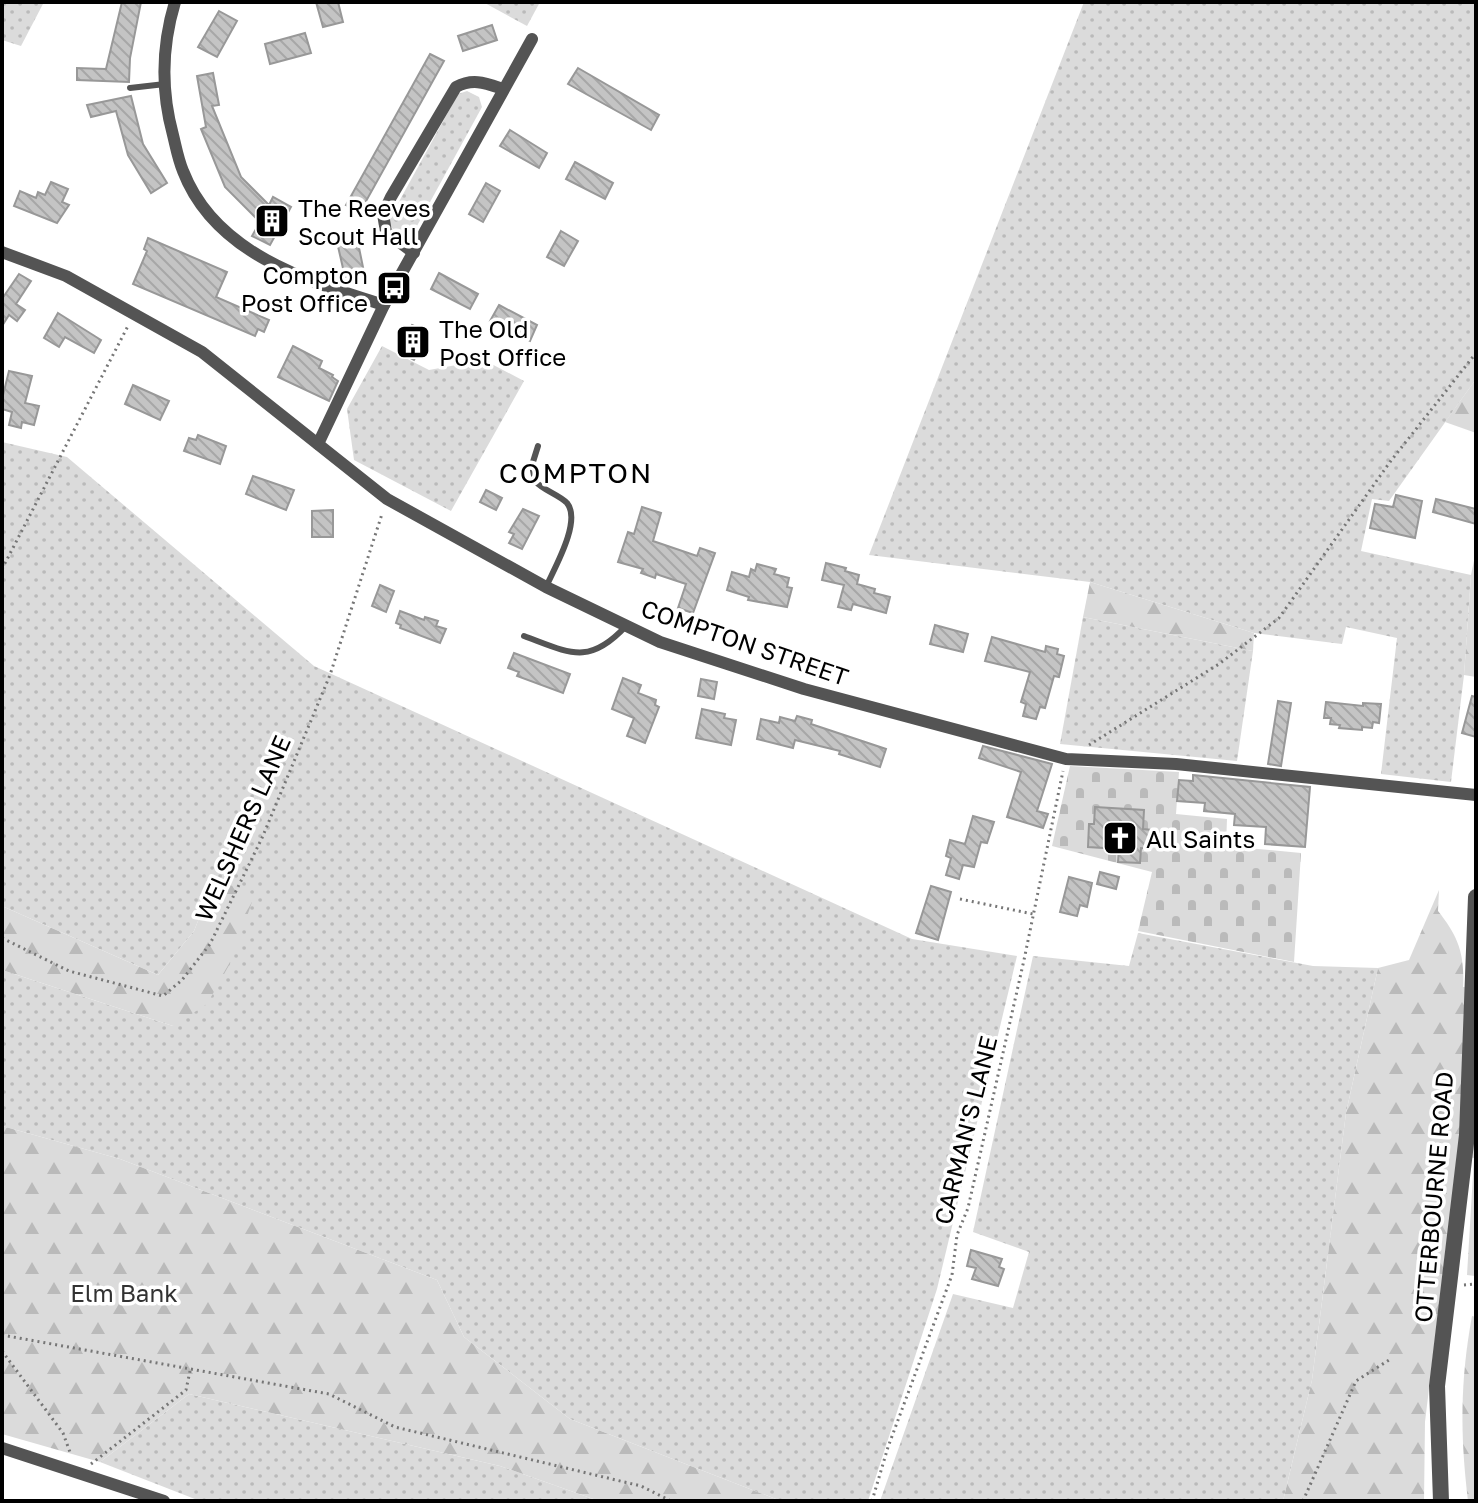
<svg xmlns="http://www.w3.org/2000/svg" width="1478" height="1503" font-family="'Golos Text',sans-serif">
	<defs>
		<pattern id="green-dots" width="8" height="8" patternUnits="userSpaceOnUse" patternTransform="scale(2)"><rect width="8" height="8" fill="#dbdbdb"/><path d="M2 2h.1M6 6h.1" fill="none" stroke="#bababa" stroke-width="1.8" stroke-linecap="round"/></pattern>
		<pattern id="forest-firs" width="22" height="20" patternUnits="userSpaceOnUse" patternTransform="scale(2)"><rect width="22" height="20" fill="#dbdbdb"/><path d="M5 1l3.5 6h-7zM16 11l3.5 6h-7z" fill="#bababa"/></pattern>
		<pattern id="cemetery-stones" width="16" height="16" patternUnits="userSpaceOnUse" patternTransform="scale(2)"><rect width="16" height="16" fill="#dbdbdb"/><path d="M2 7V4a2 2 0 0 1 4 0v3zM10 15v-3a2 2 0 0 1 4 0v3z" fill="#bababa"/></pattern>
		<pattern id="building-back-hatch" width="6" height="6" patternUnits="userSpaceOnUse" patternTransform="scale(2)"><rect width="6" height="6" fill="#c4c4c4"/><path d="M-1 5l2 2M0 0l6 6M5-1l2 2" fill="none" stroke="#a7a7a7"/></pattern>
	</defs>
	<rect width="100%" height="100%" fill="#fff"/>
	<g fill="url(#green-dots)">
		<polygon points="2,2 44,2 21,46 2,40"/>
		<polygon points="483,2 540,2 527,26"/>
		<polygon points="1084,2 1476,2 1476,379 1389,501 1372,499 1361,551 1471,575 1464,675 1451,782 1381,774 1397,638 1346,627 1342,644 1254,633 1090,582 869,555"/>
		<polygon points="467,91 479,97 482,107 412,235 395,232 390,225 390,218 458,94"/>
		<polygon points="382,346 429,370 484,360 524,381 451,511 354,460 347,409"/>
		<polygon points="2,442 67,457 314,666 912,939 1017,956 937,1289 868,1501 781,1501 570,1419 464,1337 437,1280 120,1159 2,1126 2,970 173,1026 215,878 194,931 158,975 2,906"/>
		<polygon points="1083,617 1253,651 1237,761 1060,744"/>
		<polygon points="1138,933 1313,966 1378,968 1346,1113 1312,1380 1283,1501 880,1501 953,1294 1013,1308 1029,1252 973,1232 1033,956 1129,966"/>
		<polygon points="189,1394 500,1466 599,1501 200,1501 100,1462"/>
	</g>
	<g fill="url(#forest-firs)">
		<polygon points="1476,379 1476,433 1445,422"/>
		<polygon points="1476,551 1476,677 1464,675 1471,575"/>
		<polygon points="1090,582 1254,633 1253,651 1083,617"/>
		<polygon points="215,878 254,896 232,960 207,1004 173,1026 2,970 2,906 158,975 194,931"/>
		<path d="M1439 890 1438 911C1458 936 1465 954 1463 987H1476V1264L1475 1276 1467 1275 1474 1158 1457 1156 1425 1422 1424 1501H1283L1312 1380 1346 1113 1378 968 1409 960Z"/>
		<polygon points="2,1126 120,1159 437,1280 464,1337 570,1419 781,1501 599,1501 500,1466 189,1394 100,1462 2,1434"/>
		<path d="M1472 1316 1476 1317V1501H1468C1460 1435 1460 1381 1472 1316Z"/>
	</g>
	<polygon fill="url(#cemetery-stones)" points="1070,766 1179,772 1176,814 1227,819 1226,846 1301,853 1294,962 1138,931 1152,872 1052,846"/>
	<g fill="url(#building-back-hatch)" stroke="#989898" stroke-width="2">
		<polygon points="122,2 141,2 130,58 129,82 77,80 77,68 106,69"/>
		<polygon points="316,2 338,2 343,22 323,27"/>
		<polygon points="219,11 237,21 217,57 198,47"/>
		<polygon points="492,25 497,40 463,51 458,36"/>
		<polygon points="305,33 311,53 270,64 265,44"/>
		<polygon points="430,54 444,61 360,212 346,205"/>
		<polygon points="578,68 659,115 651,130 568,84"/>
		<polygon points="213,73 219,105 212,106 241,177 269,205 273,197 291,207 270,245 252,236 260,222 225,187 201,129 206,127 197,76"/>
		<polygon points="131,96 143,144 167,183 151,193 128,155 116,111 91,117 87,105"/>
		<polygon points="510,130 547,153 539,168 500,146"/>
		<polygon points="575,162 613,183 605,199 566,179"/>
		<polygon points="51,182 68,189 62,202 69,205 57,223 14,206 20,191 36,198 38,192 45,195"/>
		<polygon points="486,183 500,191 483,222 469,214"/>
		<polygon points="561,231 578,241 564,266 547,257"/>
		<polygon points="148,238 227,272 216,297 269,320 264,332 258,329 255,336 133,284 147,251 144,249"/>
		<polygon points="357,238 364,272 345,277 337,242"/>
		<polygon points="439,273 478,294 470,309 431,289"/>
		<polygon points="19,274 31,281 16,304 25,310 17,321 9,315 2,326 2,295 4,296"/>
		<polygon points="499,305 537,325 530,341 490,321"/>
		<polygon points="58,313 101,340 94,353 65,337 59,347 44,338"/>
		<polygon points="412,325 428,333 414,360 399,352"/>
		<polygon points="293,346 322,361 319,368 333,375 332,377 338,381 329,401 278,377"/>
		<polygon points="9,371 32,376 25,403 39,406 34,425 22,422 21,428 9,425 12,412 2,409 2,399"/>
		<polygon points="133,385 169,401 160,420 125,404"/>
		<polygon points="198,435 226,446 220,464 184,451 189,438 196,440"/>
		<polygon points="253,476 294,490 286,510 246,494"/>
		<polygon points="486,490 502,498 496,510 480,502"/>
		<polygon points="1396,495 1422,501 1415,538 1370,528 1375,504 1393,507"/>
		<polygon points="1436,499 1476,509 1476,524 1433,512"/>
		<polygon points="642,507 661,513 653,541 697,556 700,548 715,553 693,613 678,608 686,584 656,574 655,578 641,573 643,569 618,562 628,532 634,534"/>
		<polygon points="523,509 539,516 522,549 509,543 514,534 509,532"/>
		<polygon points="333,510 333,537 312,537 312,511"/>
		<polygon points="826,563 846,568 845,571 859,575 857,584 875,589 874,593 890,597 886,613 853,604 851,610 838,607 844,585 822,580"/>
		<polygon points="757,564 776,569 774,574 789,578 787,587 792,588 787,607 748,600 749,597 727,590 732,572 749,577 751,569 755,571"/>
		<polygon points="380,585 394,591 386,612 372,606"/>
		<polygon points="400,611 424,620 425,617 438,621 436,626 446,629 440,643 400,628 401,625 396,623"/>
		<polygon points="935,625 968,634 963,652 930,644"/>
		<polygon points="992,637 1045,652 1046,646 1058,649 1057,654 1064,656 1059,677 1054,676 1045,708 1040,707 1036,719 1023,716 1026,704 1021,702 1030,672 985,661"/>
		<polygon points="514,653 570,674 563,693 517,676 519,672 508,668"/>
		<polygon points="623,678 641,685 638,693 656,700 655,705 659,707 645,743 627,736 634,718 612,709"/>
		<polygon points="701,679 717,682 714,699 698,696"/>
		<polygon points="1472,696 1476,697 1476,737 1462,733"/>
		<polygon points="1278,701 1291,703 1281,766 1268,764"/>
		<polygon points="1326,702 1363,706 1363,703 1381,704 1379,723 1373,722 1372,728 1362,727 1362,730 1339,728 1340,725 1330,724 1331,718 1324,718"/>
		<polygon points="702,709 725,714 724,718 736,720 731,745 696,738"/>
		<polygon points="797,716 812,720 811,724 886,749 880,767 839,754 840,751 795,740 793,748 757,739 761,719 779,723 780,717 795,721"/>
		<polygon points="983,746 1052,764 1037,811 1048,814 1043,828 1007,817 1021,772 979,758"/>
		<polygon points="1193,775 1310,787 1305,847 1265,844 1266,827 1234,825 1235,814 1204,811 1205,803 1177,801 1179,780 1193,781"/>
		<polygon points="1095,807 1144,810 1143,829 1152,830 1151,849 1141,848 1140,863 1118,862 1119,849 1088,847 1089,824 1094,824"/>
		<polygon points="973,816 994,822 987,843 981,842 974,867 963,865 959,879 946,875 951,858 946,856 950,840 965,844"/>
		<polygon points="1100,872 1119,877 1116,889 1097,884"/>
		<polygon points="1069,877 1092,883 1087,907 1080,905 1077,916 1060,912"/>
		<polygon points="931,886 951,892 938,940 916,933"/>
		<polygon points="971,1250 1002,1259 999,1267 1004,1269 998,1286 972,1279 976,1268 967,1266"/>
	</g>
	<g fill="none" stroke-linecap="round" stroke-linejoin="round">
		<g stroke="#767676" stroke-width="3" stroke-dasharray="2 4" stroke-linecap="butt">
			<polyline points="2,569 129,324"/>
			<polyline points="1089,745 1219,664 1279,618 1390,462 1476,353"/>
			<polyline points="960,899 1033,914"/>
			<polyline points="2,938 69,971 163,996 182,980 210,944 262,838 330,675 382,514"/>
			<polyline points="1464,1285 1476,1284"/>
			<polyline points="2,1335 329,1394 395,1427 641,1486 671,1501"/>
			<polyline points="2,1351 63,1433 71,1455"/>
			<polyline points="91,1464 186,1390 190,1371"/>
			<polyline points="872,1501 888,1447 952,1275 957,1235 968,1208 1024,960 1063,771"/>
			<polyline points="1303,1501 1356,1381 1389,1360"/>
		</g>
		<g stroke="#545454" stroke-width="6">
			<polyline points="130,88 165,84"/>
			<path d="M538 446 532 465 535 481C544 491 558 494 567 503 582 521 554 569 546 587"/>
			<path d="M524 636C570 653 589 666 626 626"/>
		</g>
		<g stroke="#545454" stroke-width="12">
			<path d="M175 2C162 45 161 91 173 135 176 147 178 159 183 171 215 254 307 281 384 305"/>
			<polyline points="2,252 66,276 202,352 387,499 546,587 660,642 804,689 1066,759 1176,764 1476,795"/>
			<path d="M414 253 386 232 383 214 391 197 456 87C473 78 485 83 503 89"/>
			<polyline points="318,444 384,305 532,39"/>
			<polyline points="2,1448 164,1501"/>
		</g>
		<polyline stroke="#545454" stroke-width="16" points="1441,1501 1437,1386 1467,1135 1476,897"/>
	</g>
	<defs>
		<g id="building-square" transform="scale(1.8)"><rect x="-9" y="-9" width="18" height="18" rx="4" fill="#000" stroke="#fff"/><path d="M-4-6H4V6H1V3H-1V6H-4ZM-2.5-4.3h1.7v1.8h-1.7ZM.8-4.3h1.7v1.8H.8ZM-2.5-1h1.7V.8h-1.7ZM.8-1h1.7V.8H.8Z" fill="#fff"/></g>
		<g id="bus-square" transform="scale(1.8)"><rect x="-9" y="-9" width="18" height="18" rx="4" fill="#000" stroke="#fff"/><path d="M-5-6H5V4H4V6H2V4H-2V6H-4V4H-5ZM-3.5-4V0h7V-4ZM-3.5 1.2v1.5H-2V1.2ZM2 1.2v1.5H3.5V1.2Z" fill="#fff"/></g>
		<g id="church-square" transform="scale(1.8)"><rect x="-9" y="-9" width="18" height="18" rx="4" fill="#000" stroke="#fff"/><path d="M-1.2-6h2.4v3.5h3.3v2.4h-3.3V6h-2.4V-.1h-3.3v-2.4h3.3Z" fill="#fff"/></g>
	</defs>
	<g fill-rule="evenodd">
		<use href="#building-square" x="272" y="221"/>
		<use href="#bus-square" x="394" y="288"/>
		<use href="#building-square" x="413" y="342"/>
		<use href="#church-square" x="1120" y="838"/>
	</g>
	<g text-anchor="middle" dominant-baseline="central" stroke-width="7" stroke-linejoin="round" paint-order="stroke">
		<g font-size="24" fill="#000" stroke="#fff" text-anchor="start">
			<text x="298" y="207">The Reeves<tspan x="298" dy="28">Scout Hall</tspan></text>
			<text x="368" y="274" text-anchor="end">Compton<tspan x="368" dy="28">Post Office</tspan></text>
			<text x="439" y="328">The Old<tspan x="439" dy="28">Post Office</tspan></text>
			<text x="1146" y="838">All Saints</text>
		</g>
		<g font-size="24" fill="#000" stroke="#fff">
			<text transform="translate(745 642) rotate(19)">COMPTON STREET</text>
			<text transform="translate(242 828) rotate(-66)">WELSHERS LANE</text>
			<text transform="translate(965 1130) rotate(-76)">CARMAN'S LANE</text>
			<text transform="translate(1433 1197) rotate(-85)">OTTERBOURNE ROAD</text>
		</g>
		<g font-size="24" fill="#323232" stroke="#fff">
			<text x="124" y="1292">Elm Bank</text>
		</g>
		<g font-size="28" letter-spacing="2" fill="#000" stroke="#fff">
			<text x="576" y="472">COMPTON</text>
		</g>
	</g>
	<rect width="1478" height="1503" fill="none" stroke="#000000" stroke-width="8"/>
</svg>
